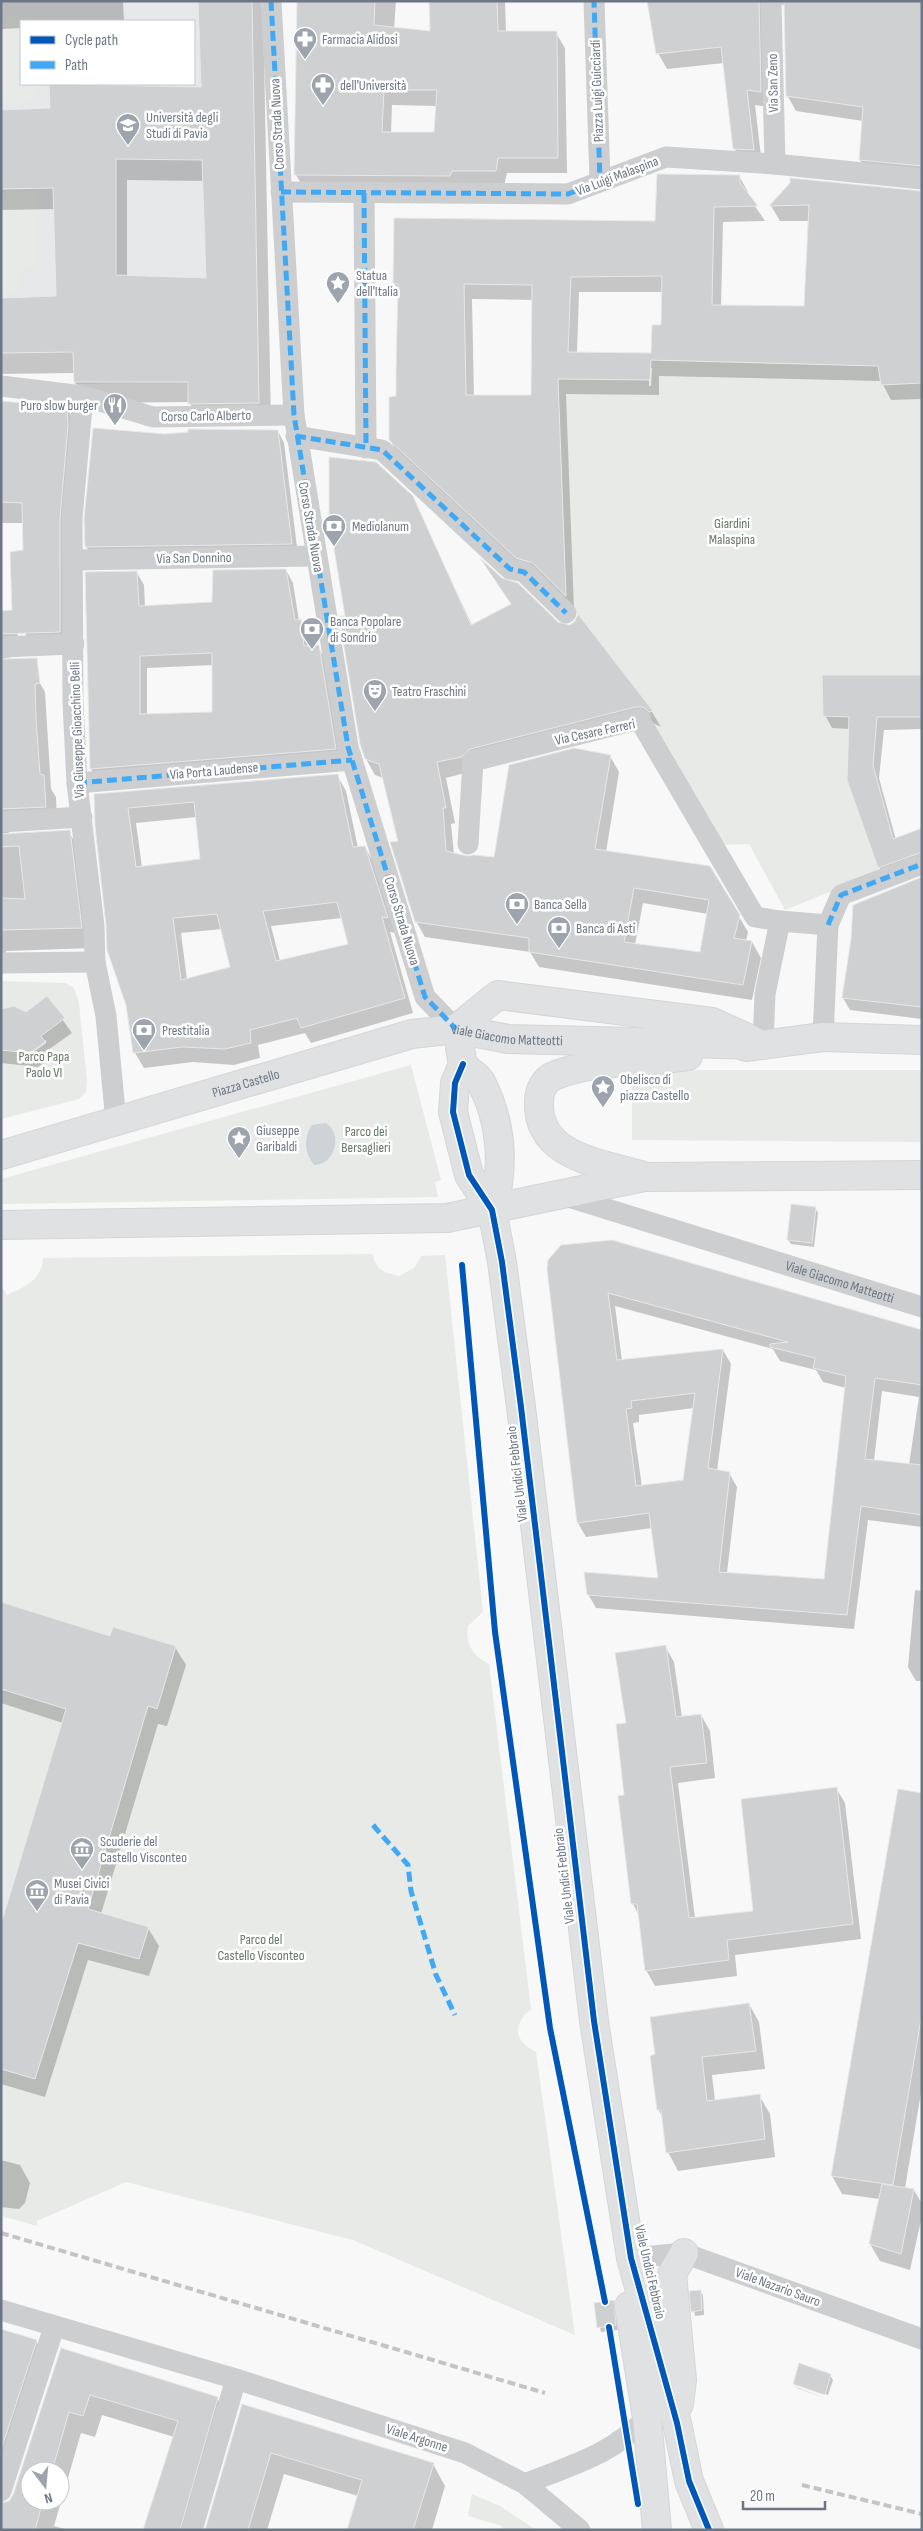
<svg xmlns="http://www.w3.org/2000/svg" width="923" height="2531" font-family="'Sofia Sans Condensed',sans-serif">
	<rect width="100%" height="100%" fill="#f8f8f8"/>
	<path fill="#e7e8e9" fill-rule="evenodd" d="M1 1H252L259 401 188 402 187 382 74 384 73 352 1 353ZM21 21H194V84H21Z"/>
	<g fill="#e7eae6">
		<polygon points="34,16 35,21 21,21 21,84 36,84 37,101 1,103 1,18"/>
		<polygon points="38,192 37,267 21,269 20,293 1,294 1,193"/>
		<polygon points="651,360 878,366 881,385 922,383 922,675 822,675 823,716 849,717 847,780 879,872 785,910 749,844 721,845 651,719 651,711 644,700 578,614 566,604 558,379 650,380"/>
		<polygon points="1,981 66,983 74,988 79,1003 87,1080 86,1092 79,1099 1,1119"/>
		<polygon points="411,1065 441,1180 435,1182 438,1197 1,1204 1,1179"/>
		<polygon points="632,1070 922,1070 922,1142 632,1140"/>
		<path d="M373 1254C375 1270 385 1273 399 1276L414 1268 421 1256 445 1255 483 1612 468 1626C465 1644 473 1656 489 1664L531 2009C512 2025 514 2041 536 2052L575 2335 353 2240 126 2182 37 2221V2226L1 2216V1286L7 1295C26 1286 41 1281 43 1258Z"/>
		<polygon points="472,2494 500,2506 536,2530 502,2530 502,2526 468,2516"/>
	</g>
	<path fill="#cdd3d6" d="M326 1123C344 1135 334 1165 314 1165 304 1152 303 1139 312 1125Z"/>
	<g fill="#0003" fill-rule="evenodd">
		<polygon points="1,1 123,1 124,21 21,21 21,28 1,29"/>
		<path d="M200 1H263L271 424 201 425 189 402 87 403 75 382V373L1 374V299L57 298 55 209 1 210V111L51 109 50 84H125V87L202 89ZM127 180 204 181 207 280 127 277Z"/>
		<path d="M299 1H396L394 29 431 33 430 1H505L506 32 556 33 565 48 567 173H507L504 186 305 190 296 175ZM392 105 437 106 435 134 391 133Z"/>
		<polygon points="649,1 922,1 922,181 869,175 860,160 863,121 796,111 787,95 785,6 781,4 769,107 755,105 762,165 744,164 734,148 724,63 667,69 658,53"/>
		<path d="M739 176 748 192V196L765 221 723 222 721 307 805 308 809 221H780L771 206 792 183 922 193V399L891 400 881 381 659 376V395L566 394 574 609 526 573 399 456 390 440 397 397 399 291 394 283 657 222ZM579 292H663L662 327 652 354 577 353ZM472 299 533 300 532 397H474ZM649 368H652L651 386H649Z"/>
		<polygon points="1,403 67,408 79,429 72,653 37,654 25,633 24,523 1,523"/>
		<polygon points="278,431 284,443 298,555 93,558 86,547 165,435"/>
		<path d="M412 497 472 625 512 605 485 565 557 623 570 626 576 622 578 617 652 712 661 727 653 723 446 778 455 823 451 824 454 854 467 858 495 859 610 756 619 772 606 852 710 867 748 932 746 941 752 942 761 958 752 1000 539 967 530 952 425 937 416 921 383 778 375 775 366 759 346 617ZM643 903 708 914 701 953 635 945Z"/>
		<path d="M286 570 293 583 299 621 307 633 309 647H318L325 659 342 761 98 781 91 769 86 574 137 573 144 585 145 607 214 603ZM213 665V713L147 715V668Z"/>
		<polygon points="1,612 17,633 24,655 6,658 4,661 33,671 45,692 51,789 56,797 57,827 12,830 4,836 69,832 81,853 93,948 6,951 5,970 1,970"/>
		<polygon points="922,676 922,729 884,730 879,778 896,840 922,830 922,866 886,879 879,867 850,729 832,728 825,715"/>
		<path d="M337 775 346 791 358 848 365 847 374 863 395 933 390 932 413 1013 311 1043 305 1033 258 1045 260 1058 234 1065 193 1062 144 1068 135 1053 95 795ZM197 817 202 860 142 867 136 823ZM342 918 350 945 280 961 271 926ZM222 929 232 968 187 980 181 933Z"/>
		<polygon points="922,879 922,1019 850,1010 843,998"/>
		<path d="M47 998 72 1033 48 1050 52 1057 38 1067 1 1063V1010L26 1014ZM46 1040V1043L25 1058 24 1056Z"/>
		<polygon points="815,1208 818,1213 814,1247 791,1244 788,1240"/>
		<path d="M548 1269 922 1331V1527L868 1520 854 1629 596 1608 588 1594 659 1580 652 1528 586 1537 578 1523ZM615 1306 773 1349 780 1361 816 1370 823 1382 846 1388 826 1580 727 1573 737 1487 729 1473 717 1471 731 1364 723 1350 622 1361ZM882 1391 919 1397 909 1465 874 1461ZM694 1408 685 1481 642 1487 633 1423 639 1422V1415Z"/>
		<polygon points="915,1590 922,1591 922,1681 916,1681 908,1667"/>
		<polygon points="1,1604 111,1637 175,1647 186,1665 167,1726 158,1724 101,1914 148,1928 159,1946 149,1976 88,1960 45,2097 1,2084 1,1928 63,1723 1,1703"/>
		<polygon points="665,1646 674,1662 682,1717 701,1715 710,1731 715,1778 678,1783 695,1918 755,1912 836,1788 845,1803 861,1939 735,1955 737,1976 655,1986 646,1970 639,1915 633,1904 625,1796 627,1724"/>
		<polygon points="899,1790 922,1794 922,2087 905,2188 914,2190 922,2204 922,2216 910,2270 880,2261 870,2244 880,2199 842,2194 832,2176"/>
		<polygon points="749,2004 759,2022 765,2069 712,2075 715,2101 759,2095 770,2114 775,2157 678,2171 668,2152 663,2118 658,2109 656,2055"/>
		<polygon points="1,2160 20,2165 30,2183 25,2203 19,2209 1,2207"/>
		<polygon points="700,2291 703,2295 704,2315 695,2316 691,2292"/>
		<polygon points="614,2302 616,2306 618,2330 601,2332 595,2304"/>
		<path d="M1 2331 36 2341 48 2363 3 2503 10 2502 14 2495 61 2349 217 2398 229 2419 197 2530H144L174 2437 102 2415 95 2437 81 2433 54 2526 68 2530H1ZM30 2471H60V2501H30Z"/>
		<polygon points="830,2375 833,2380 828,2395 796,2384 796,2387 827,2399 797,2388 795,2384"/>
		<polygon points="243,2406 433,2464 445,2486 432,2530 348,2530 358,2496 284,2474 267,2530 206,2530"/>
	</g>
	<g fill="#cfd0d1" stroke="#e8e8e8" fill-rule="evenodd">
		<path d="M198 1H252L259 403 188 404V382H74L73 352 1 353V298L56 296 53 188 1 189V110L50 108 49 84 201 87ZM116 159 202 160 206 278 116 275Z"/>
		<path d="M297 1H375L374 25 430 31 429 1H497L498 31H557L558 158H498L496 171H452L450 176 294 175ZM384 90H437L434 132H382Z"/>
		<polygon points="647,1 759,1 761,92 747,90 754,150 733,149 721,47 656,54"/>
		<polygon points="784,1 922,1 922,166 859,160 863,107 786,96"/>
		<path d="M657 174 740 175V183L758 206 714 207 712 305 804 306 809 205 769 206 790 183V178L922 191V383L881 385 878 366 651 360 650 380 558 379 566 596 533 563 516 558 389 440V397L396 396V373L398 284 393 283 394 218 655 221ZM662 276 661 325H652L651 353 568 352 571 277ZM464 284 532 285 531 395H466Z"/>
		<polygon points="1,401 67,407 68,426 60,518 60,632 1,634 1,611 12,610 10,552 23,550 22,503 1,502"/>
		<polygon points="93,428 165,434 188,432 188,429 278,430 292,544 85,547 84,519"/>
		<path d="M329 457 376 462 413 496 471 625 511 604 480 558 502 578 518 583 558 622 570 625 575 621 578 614 653 711 649 712 643 707H636L470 749 462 757 437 762 446 808H443L446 851 467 856 474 855 494 857 509 765 574 748 611 755 595 849 710 866 740 915 734 938 752 941 743 985 529 952V938L415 922 390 842 398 841 379 764 365 759 360 744 339 616H345L329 518ZM634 888 709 900 700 952 624 942Z"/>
		<path d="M286 569 295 620 301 619 304 646 319 645 336 749 90 769 85 572 137 571 139 606 212 602 213 570ZM212 653V712L140 714V656Z"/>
		<polygon points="37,658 40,683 35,684 36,719 40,774 44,775 46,807 1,809 1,659"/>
		<polygon points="822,675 922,675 922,717 877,717 873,765 893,839 922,828 922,852 878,868 847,780 849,717 823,716"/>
		<path d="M338 774 353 847 365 846 388 918 382 917 405 998 301 1028 297 1018 250 1030 251 1043 225 1049 183 1047 133 1053 126 1005 107 950 106 925 95 826 94 794ZM194 802 200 859 136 867 128 808ZM337 902 348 944 276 961 263 911ZM217 914 230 967 181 980 173 918Z"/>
		<polygon points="70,830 82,928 1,930 1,898 25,899 19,846 1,847 1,834"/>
		<polygon points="922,877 922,1007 842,998 851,939 853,905"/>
		<polygon points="47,996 65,1018 41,1036 45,1042 30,1053 1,1050 1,1009 14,1006 26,1012"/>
		<polygon points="791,1204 816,1207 812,1243 787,1240"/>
		<path d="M612 1240 922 1330V1385L875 1378 865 1459 922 1465V1515L861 1506 847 1615 587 1595 584 1572 658 1578 649 1513 577 1523 547 1269 548 1260 561 1245ZM608 1293 788 1342 770 1344V1347L815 1358 813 1368 846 1376 824 1579 719 1572 730 1472 708 1468 723 1349 617 1360ZM695 1393 683 1480 636 1486 626 1409 632 1408 631 1401Z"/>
		<polygon points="1,1602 110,1636 113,1627 176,1646 157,1709 148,1706 88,1909 149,1927 139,1959 78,1943 35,2079 1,2069 1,1924 66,1709 1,1689"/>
		<polygon points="666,1645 676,1717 701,1714 707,1763 670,1767 689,1918 753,1911 741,1799 837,1787 853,1924 727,1940 729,1960 645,1971 637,1904 631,1904 618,1796 624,1795 616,1724 626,1723 615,1653"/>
		<polygon points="898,1789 922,1793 922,2013 893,2185 831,2176"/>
		<polygon points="749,2003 756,2051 702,2057 707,2101 760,2094 765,2139 666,2153 661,2110 657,2110 650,2056 655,2054 650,2017"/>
		<polygon points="882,2184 914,2189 901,2254 869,2244"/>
		<polygon points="701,2290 702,2310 691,2312 689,2291"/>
		<polygon points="614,2300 616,2325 597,2328 594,2303"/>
		<polygon points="1,2329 37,2340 1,2450"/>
		<polygon points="61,2348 218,2397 180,2530 143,2530 178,2421 90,2395 83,2416 69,2412 52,2471 30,2471 30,2501 43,2501 35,2530 1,2530 1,2503 9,2501 13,2495"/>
		<polygon points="799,2363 831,2374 825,2395 793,2384"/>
		<polygon points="242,2404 434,2463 413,2530 347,2530 362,2480 271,2453 248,2530 205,2530"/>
	</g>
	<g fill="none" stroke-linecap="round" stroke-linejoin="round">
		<g stroke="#d5d6d6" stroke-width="30">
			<g id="secondary">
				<polyline points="456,1029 498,995 712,1022 752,1040"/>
				<path d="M460 1047C461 1053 461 1061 465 1066 469 1072 477 1075 481 1082 502 1122 505 1168 492 1210"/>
				<polyline points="746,1047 823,1037 922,1040"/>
				<polyline points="463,1064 455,1083 453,1112 469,1175 492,1210 502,1262 521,1407 594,2021 631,2258 677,2423 689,2481 709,2530"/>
				<path id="s2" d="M1 1155 412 1034 456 1029 508 1039 763 1045"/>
				<path d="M640 1175C599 1163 537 1156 539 1102 539 1091 544 1079 556 1075 597 1059 645 1063 688 1056"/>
				<polyline points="1,1225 447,1218 644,1177 922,1175"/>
				<polyline points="629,2306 647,2418 657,2530"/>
				<polyline points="679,2404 682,2380 672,2274 684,2253"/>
			</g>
		</g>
		<g stroke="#cdcecf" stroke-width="21">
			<polyline points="271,1 294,415 348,747 425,997 456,1029"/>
			<polyline points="594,1 600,181"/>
			<polyline points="771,1 775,164"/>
			<polyline points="281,192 568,194 666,157 775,164 922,179"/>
			<polyline points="364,193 366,448"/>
			<polyline points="1,386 83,396 153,417 294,415"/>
			<polyline points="83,396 72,518 73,703 77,783 94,926 95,962 106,1016 116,1122"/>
			<polyline points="296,436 382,450 510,569 524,572 566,613"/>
			<polyline points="72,560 316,556"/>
			<polyline points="1,647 74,644"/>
			<polyline points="77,783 352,760"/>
			<polyline points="1,822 82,817"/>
			<polyline points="468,844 473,761 639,719 755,917 780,921"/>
			<polyline points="828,925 841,895 922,864"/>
			<polyline points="1,963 95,962"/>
			<polyline points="763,1045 765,994 780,921 828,925 823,1037"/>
			<path id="s1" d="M562 1195 922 1307"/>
			<polyline points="631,2258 684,2253 922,2339"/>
			<polyline points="1,2310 236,2379 465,2453 525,2484 580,2530"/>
			<path d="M525 2484C573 2464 608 2457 647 2418"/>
			<polyline points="1,2491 54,2327"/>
			<polyline points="192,2530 236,2379"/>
		</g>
		<use href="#secondary" stroke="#e0e1e2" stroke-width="28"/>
		<g stroke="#c3c4c5" stroke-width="4" stroke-dasharray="8 4" stroke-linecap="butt">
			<polyline points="1,2233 545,2393"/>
			<polyline points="802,2485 922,2514"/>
		</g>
		<g stroke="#3fa9f5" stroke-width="5" stroke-dasharray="10 5" stroke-linecap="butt">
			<polyline points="271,1 294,415 348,747 425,997 456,1029"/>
			<polyline points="281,192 568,194 600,181 594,1"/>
			<polyline points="364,193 366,448"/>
			<polyline points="296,436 382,450 510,569 524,572 566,613"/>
			<polyline points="77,783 352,760"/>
			<polyline points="828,925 841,895 922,864"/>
			<polyline points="373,1825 408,1865 411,1891 436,1975 455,2015"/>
		</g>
		<g stroke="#fff" stroke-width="9">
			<g id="cycleway">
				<polyline points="463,1064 455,1083 453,1112 469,1175 492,1210 502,1262 521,1407 594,2021 631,2258 677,2423 689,2481 709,2530"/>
				<polyline points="462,1265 495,1632 550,2028 605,2302"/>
				<polyline points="609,2327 638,2504"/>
			</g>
		</g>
		<use href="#cycleway" stroke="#0057b8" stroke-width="6"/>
	</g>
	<defs>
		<g id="pharmacy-pin" transform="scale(1.25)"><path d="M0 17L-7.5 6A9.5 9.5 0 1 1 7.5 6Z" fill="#9da4ad" stroke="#fff"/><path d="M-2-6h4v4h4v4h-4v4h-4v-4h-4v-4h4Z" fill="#fff"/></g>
		<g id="university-pin" transform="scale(1.25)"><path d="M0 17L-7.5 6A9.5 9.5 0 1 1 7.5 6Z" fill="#9da4ad" stroke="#fff"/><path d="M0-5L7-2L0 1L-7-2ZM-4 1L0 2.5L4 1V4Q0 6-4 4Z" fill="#fff"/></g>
		<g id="sight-pin" transform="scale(1.25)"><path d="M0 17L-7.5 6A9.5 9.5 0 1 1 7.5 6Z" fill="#9da4ad" stroke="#fff"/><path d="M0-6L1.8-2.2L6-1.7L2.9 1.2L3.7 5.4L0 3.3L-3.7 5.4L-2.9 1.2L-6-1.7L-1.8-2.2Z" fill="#fff"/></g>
		<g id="restaurant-pin" transform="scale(1.25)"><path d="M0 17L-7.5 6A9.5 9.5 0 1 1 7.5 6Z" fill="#9da4ad" stroke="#fff"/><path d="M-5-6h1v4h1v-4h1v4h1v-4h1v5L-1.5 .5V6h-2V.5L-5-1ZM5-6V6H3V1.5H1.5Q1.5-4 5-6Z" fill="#fff"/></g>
		<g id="bank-pin" transform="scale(1.25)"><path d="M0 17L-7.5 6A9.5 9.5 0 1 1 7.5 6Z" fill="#9da4ad" stroke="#fff"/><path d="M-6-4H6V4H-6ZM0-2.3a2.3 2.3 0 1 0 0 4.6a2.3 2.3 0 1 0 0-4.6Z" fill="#fff"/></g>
		<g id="theatre-pin" transform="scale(1.25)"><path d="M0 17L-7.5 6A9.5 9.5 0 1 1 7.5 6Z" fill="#9da4ad" stroke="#fff"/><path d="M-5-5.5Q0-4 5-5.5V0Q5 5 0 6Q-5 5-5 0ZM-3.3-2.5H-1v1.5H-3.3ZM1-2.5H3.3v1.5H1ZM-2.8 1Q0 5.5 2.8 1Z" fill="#fff"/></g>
		<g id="museum-pin" transform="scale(1.25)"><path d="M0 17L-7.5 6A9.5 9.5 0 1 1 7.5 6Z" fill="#9da4ad" stroke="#fff"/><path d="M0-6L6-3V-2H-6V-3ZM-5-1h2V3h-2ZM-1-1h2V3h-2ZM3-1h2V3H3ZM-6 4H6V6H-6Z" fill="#fff"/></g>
	</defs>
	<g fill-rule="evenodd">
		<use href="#pharmacy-pin" x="305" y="39"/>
		<use href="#pharmacy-pin" x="323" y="85"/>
		<use href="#university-pin" x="128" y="125"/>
		<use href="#sight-pin" x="338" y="283"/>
		<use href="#restaurant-pin" x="115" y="405"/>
		<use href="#bank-pin" x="334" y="526"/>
		<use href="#bank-pin" x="312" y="629"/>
		<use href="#theatre-pin" x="375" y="691"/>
		<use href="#bank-pin" x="517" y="904"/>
		<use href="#bank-pin" x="559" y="928"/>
		<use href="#bank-pin" x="144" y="1030"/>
		<use href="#sight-pin" x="603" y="1087"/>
		<use href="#sight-pin" x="239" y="1138"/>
		<use href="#museum-pin" x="82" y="1849"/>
		<use href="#museum-pin" x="37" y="1891"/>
	</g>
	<g text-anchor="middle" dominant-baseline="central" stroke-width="5" stroke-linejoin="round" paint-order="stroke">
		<g font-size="14" fill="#6c7685" stroke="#fff" text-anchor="start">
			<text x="322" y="39">Farmacia Alidosi</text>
			<text x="340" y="85">dell'Università</text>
			<text x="146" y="117">Università degli<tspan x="146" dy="16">Studi di Pavia</tspan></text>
			<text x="356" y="275">Statua<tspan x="356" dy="16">dell'Italia</tspan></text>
			<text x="98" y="405" text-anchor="end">Puro slow burger</text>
			<text x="352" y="526">Mediolanum</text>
			<text x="330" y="621">Banca Popolare<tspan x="330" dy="16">di Sondrio</tspan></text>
			<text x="392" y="691">Teatro Fraschini</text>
			<text x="534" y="904">Banca Sella</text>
			<text x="576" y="928">Banca di Asti</text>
			<text x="162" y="1030">Prestitalia</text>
			<text x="620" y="1079">Obelisco di<tspan x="620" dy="16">piazza Castello</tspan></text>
			<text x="256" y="1130">Giuseppe<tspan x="256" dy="16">Garibaldi</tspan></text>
			<text x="100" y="1841">Scuderie del<tspan x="100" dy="16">Castello Visconteo</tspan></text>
			<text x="54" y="1883">Musei Civici<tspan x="54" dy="16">di Pavia</tspan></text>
		</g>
		<g font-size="14" fill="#6c7685" stroke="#fff">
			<text transform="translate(773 83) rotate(-91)">Via San Zeno</text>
			<text transform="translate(597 91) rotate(-92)">Piazza Luigi Guicciardi</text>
			<text transform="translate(277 124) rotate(-93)">Corso Strada Nuova</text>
			<text transform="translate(617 176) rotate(-21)">Via Luigi Malaspina</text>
			<text transform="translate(206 416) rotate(-1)">Corso Carlo Alberto</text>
			<text transform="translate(311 527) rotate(80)">Corso Strada Nuova</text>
			<text transform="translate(194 558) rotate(-1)">Via San Donnino</text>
			<text transform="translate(77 730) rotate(-92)">Via Giuseppe Gioacchino Belli</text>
			<text transform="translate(595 732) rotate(-12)">Via Cesare Ferreri</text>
			<text transform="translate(214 771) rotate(-5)">Via Porta Laudense</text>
			<text transform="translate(402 921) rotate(73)">Corso Strada Nuova</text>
			<text stroke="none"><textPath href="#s2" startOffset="524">Viale Giacomo Matteotti</textPath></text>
			<text stroke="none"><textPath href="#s2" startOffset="255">Piazza Castello</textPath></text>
			<text stroke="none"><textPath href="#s1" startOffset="291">Viale Giacomo Matteotti</textPath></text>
			<text transform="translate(517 1474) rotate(-97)">Viale Undici Febbraio</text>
			<text transform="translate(564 1876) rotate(-97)">Viale Undici Febbraio</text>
			<text transform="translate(650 2272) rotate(77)">Viale Undici Febbraio</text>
			<text transform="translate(778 2287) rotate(20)">Viale Nazario Sauro</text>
			<text transform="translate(417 2438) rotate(18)">Viale Argonne</text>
		</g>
		<g font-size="14" fill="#667866" stroke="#fff">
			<text x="732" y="523">Giardini<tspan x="732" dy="16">Malaspina</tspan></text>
			<text x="44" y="1056">Parco Papa<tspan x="44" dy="16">Paolo VI</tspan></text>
			<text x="366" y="1131">Parco dei<tspan x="366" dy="16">Bersaglieri</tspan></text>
			<text x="261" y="1939">Parco del<tspan x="261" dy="16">Castello Visconteo</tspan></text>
		</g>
	</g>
	<rect width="923" height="2531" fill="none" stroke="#6c7685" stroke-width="5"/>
	<rect x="20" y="20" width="175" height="65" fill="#ffffff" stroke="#c4c8ce"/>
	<rect x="30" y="36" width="25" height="8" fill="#0057b8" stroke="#c4c8ce"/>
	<text x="65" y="45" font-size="15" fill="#6c7685">Cycle path</text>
	<rect x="30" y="61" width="25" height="8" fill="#3fa9f5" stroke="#c4c8ce"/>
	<text x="65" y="70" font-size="15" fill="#6c7685">Path</text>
	<g transform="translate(45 2486) rotate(164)"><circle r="24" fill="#ffffff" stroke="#c4c8ce"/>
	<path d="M0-4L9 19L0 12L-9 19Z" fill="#9da4ad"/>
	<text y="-8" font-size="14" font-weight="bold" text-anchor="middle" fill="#6c7685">N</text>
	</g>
	<path d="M743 2501v8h82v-8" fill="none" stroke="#6c7685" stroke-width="2.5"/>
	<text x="750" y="2501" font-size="15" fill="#6c7685" stroke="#ffffff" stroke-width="4" paint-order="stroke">20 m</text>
</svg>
